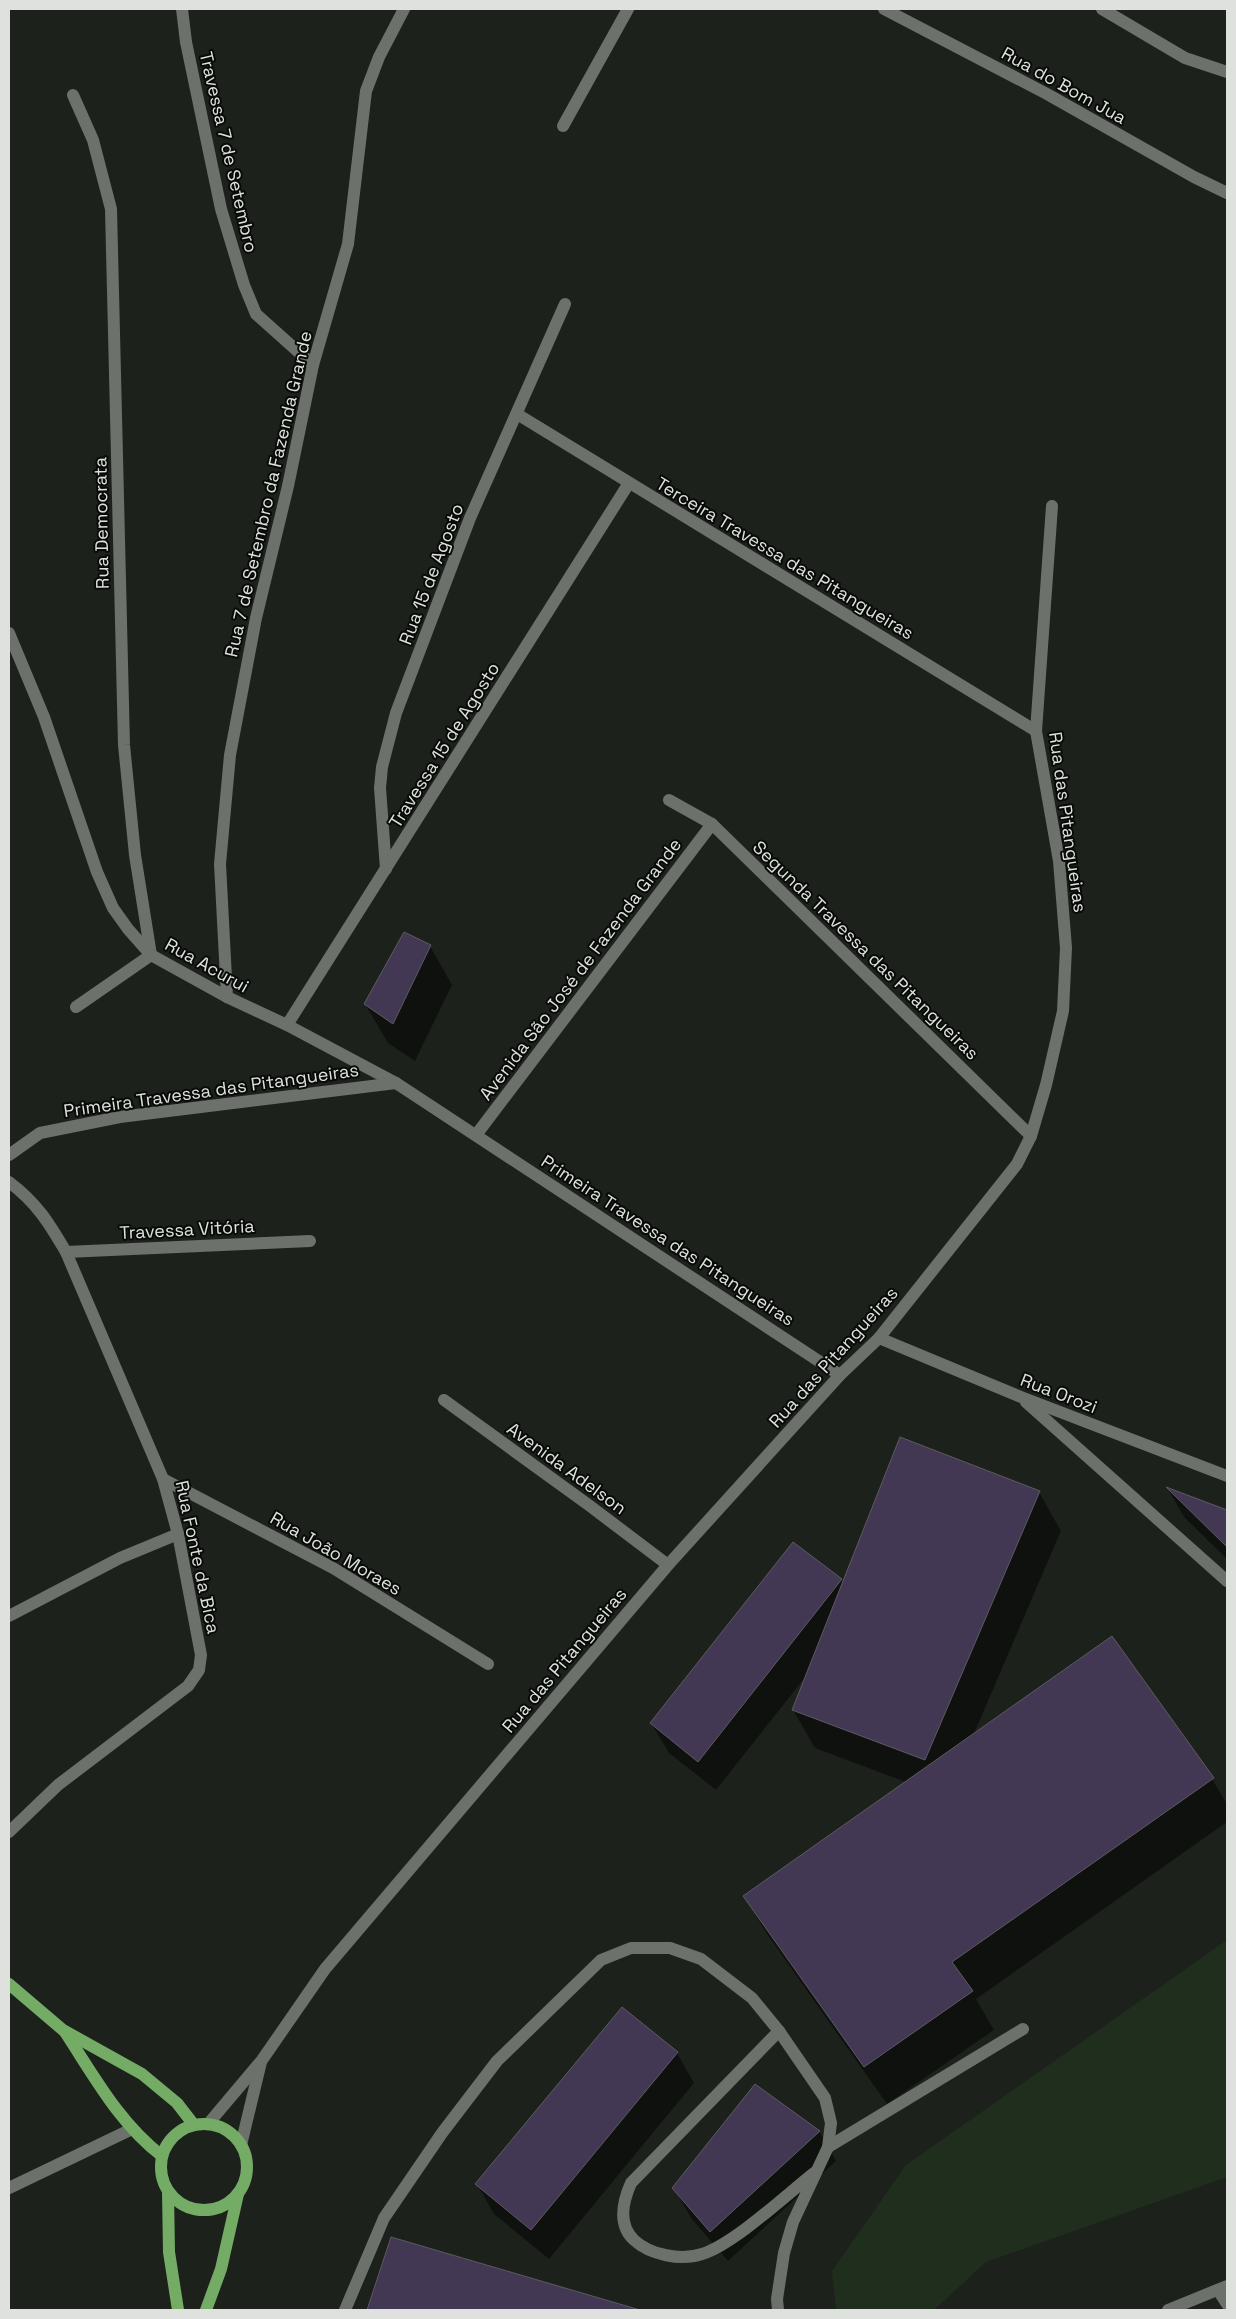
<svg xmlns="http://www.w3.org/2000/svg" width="1236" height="2319" font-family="'Space Grotesk',sans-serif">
	<rect width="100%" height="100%" fill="#1d211c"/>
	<polygon fill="#202e1d" points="1227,1940 1227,2177 986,2262 934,2310 836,2310 832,2271 906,2165"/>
	<g fill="#0007">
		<polygon points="430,946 452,985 415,1061 388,1043 365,1004"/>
		<polygon points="1168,1489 1227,1511 1227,1559 1184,1517"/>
		<polygon points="1039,1492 1061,1531 973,1736 1212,1779 1227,1804 1227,1822 976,1999 994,2030 887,2104 767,1934 744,1896 906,1782 815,1748 793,1710 807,1675 716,1790 669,1753 651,1723 841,1580 843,1584"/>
		<polygon points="623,2008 677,2053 694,2083 549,2259 494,2214 477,2184"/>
		<polygon points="819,2131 836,2161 728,2261 691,2218 674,2188"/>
		<polygon points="392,2238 635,2310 369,2310"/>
	</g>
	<g fill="#433854" stroke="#5d5a61">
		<polygon points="404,932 431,945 393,1024 364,1004"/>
		<polygon points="900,1437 1040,1491 925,1760 792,1710"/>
		<polygon points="1166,1487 1227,1510 1227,1547"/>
		<polygon points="793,1542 842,1579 698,1762 650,1723"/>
		<polygon points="1112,1636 1214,1778 952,1962 973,1991 864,2067 743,1896"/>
		<polygon points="622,2007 678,2052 531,2230 475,2184"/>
		<polygon points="755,2084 820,2131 710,2232 672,2188"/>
		<polygon points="391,2237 640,2310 367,2310"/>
	</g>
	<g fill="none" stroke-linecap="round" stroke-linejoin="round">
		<g stroke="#6c716b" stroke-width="12">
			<polyline points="182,9 186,42 221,209 244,285 256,314 313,365"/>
			<polyline points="884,9 1047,94 1194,177 1227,193"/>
			<polyline points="1102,9 1185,58 1227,72"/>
			<polyline points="73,95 93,140 111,209 124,745 135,855 151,955 76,1007"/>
			<polyline points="563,126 628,9"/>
			<polyline points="517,414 1036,731"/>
			<polyline points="9,633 44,717 97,872 113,908 128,929 151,955 227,997 287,1025 396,1083 840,1375"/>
			<polyline points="669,800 712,824 1031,1136"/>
			<polyline points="386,869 380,788 382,767 396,713 470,518 565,304"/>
			<polyline points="227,997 220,864 230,755 256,618 288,486 313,365 348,244 366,91 379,57 404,9"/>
			<polyline points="287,1025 629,483"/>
			<polyline points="476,1135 712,824"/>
			<polyline points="9,1155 40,1133 120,1117 396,1083"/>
			<path d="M9 1182C37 1203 49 1223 66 1252L163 1479 178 1534 201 1655 199 1670 188 1686 58 1785 9 1832"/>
			<polyline points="66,1252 310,1241"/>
			<polyline points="879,1338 1021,1397 1227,1476"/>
			<polyline points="444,1400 590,1506 668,1565"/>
			<polyline points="1026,1402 1227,1581"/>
			<polyline points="163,1479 333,1568 488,1664"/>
			<polyline points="9,1616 120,1558 178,1534"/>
			<path d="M779 2031 631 2183C623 2201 617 2224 634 2240 650 2255 681 2261 702 2254 734 2244 786 2195 814 2173"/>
			<polyline points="208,2124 262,2060 325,1969 668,1565 840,1375 879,1338 1017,1164 1031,1136 1046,1085 1063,1011 1066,948 1059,861 1036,731 1052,506"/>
			<polyline points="241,2145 261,2062"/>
			<polyline points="828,2147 1023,2029"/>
			<polyline points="9,2188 132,2129"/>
			<polyline points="1218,2290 1227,2304"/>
			<polyline points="345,2310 384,2218 442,2133 497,2061 601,1960 631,1948 670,1948 701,1959 752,1998 779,2031 825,2098 831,2123 828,2147 793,2222 784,2253 777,2299 778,2310"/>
			<polyline points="1168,2310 1227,2286"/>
		</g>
		<g stroke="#74ac65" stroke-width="12">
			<polyline points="9,1984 63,2030 142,2074 177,2103 194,2125"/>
			<path d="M65 2032C94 2076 119 2123 162 2156"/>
			<circle cx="204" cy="2167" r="43"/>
			<polyline points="168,2192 169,2252 178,2310"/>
			<polyline points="206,2310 221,2269 238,2194"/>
		</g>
	</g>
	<g text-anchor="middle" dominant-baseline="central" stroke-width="4" stroke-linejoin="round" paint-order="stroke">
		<g font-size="18" fill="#dee1dd" stroke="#080a08">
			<text transform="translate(1064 85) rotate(29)">Rua do Bom Jua</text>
			<text transform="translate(229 152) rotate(77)">Travessa 7 de Setembro</text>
			<text transform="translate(268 494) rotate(-77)">Rua 7 de Setembro da Fazenda Grande</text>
			<text transform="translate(101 523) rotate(-91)">Rua Democrata</text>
			<text transform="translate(785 558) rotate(31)">Terceira Travessa das Pitangueiras</text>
			<text transform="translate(431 574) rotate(-69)">Rua 15 de Agosto</text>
			<text transform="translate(444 745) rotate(-58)">Travessa 15 de Agosto</text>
			<text transform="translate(1068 822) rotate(82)">Rua das Pitangueiras</text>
			<text transform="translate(866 950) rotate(44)">Segunda Travessa das Pitangueiras</text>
			<text transform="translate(207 965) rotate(29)">Rua Acurui</text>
			<text transform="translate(580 969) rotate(-53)">Avenida São José de Fazenda Grande</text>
			<text transform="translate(211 1090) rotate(-8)">Primeira Travessa das Pitangueiras</text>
			<text transform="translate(187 1229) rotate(-3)">Travessa Vitória</text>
			<text transform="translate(668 1240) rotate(33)">Primeira Travessa das Pitangueiras</text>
			<text transform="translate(833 1357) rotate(-48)">Rua das Pitangueiras</text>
			<text transform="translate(1059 1393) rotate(21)">Rua Orozi</text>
			<text transform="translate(567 1468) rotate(36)">Avenida Adelson</text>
			<text transform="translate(336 1553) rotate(30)">Rua João Moraes</text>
			<text transform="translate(198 1557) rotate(78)">Rua Fonte da Bica</text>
			<text transform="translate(564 1660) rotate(-50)">Rua das Pitangueiras</text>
		</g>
	</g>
	<rect width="1236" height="2319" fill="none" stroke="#dee1dd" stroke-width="20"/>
</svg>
